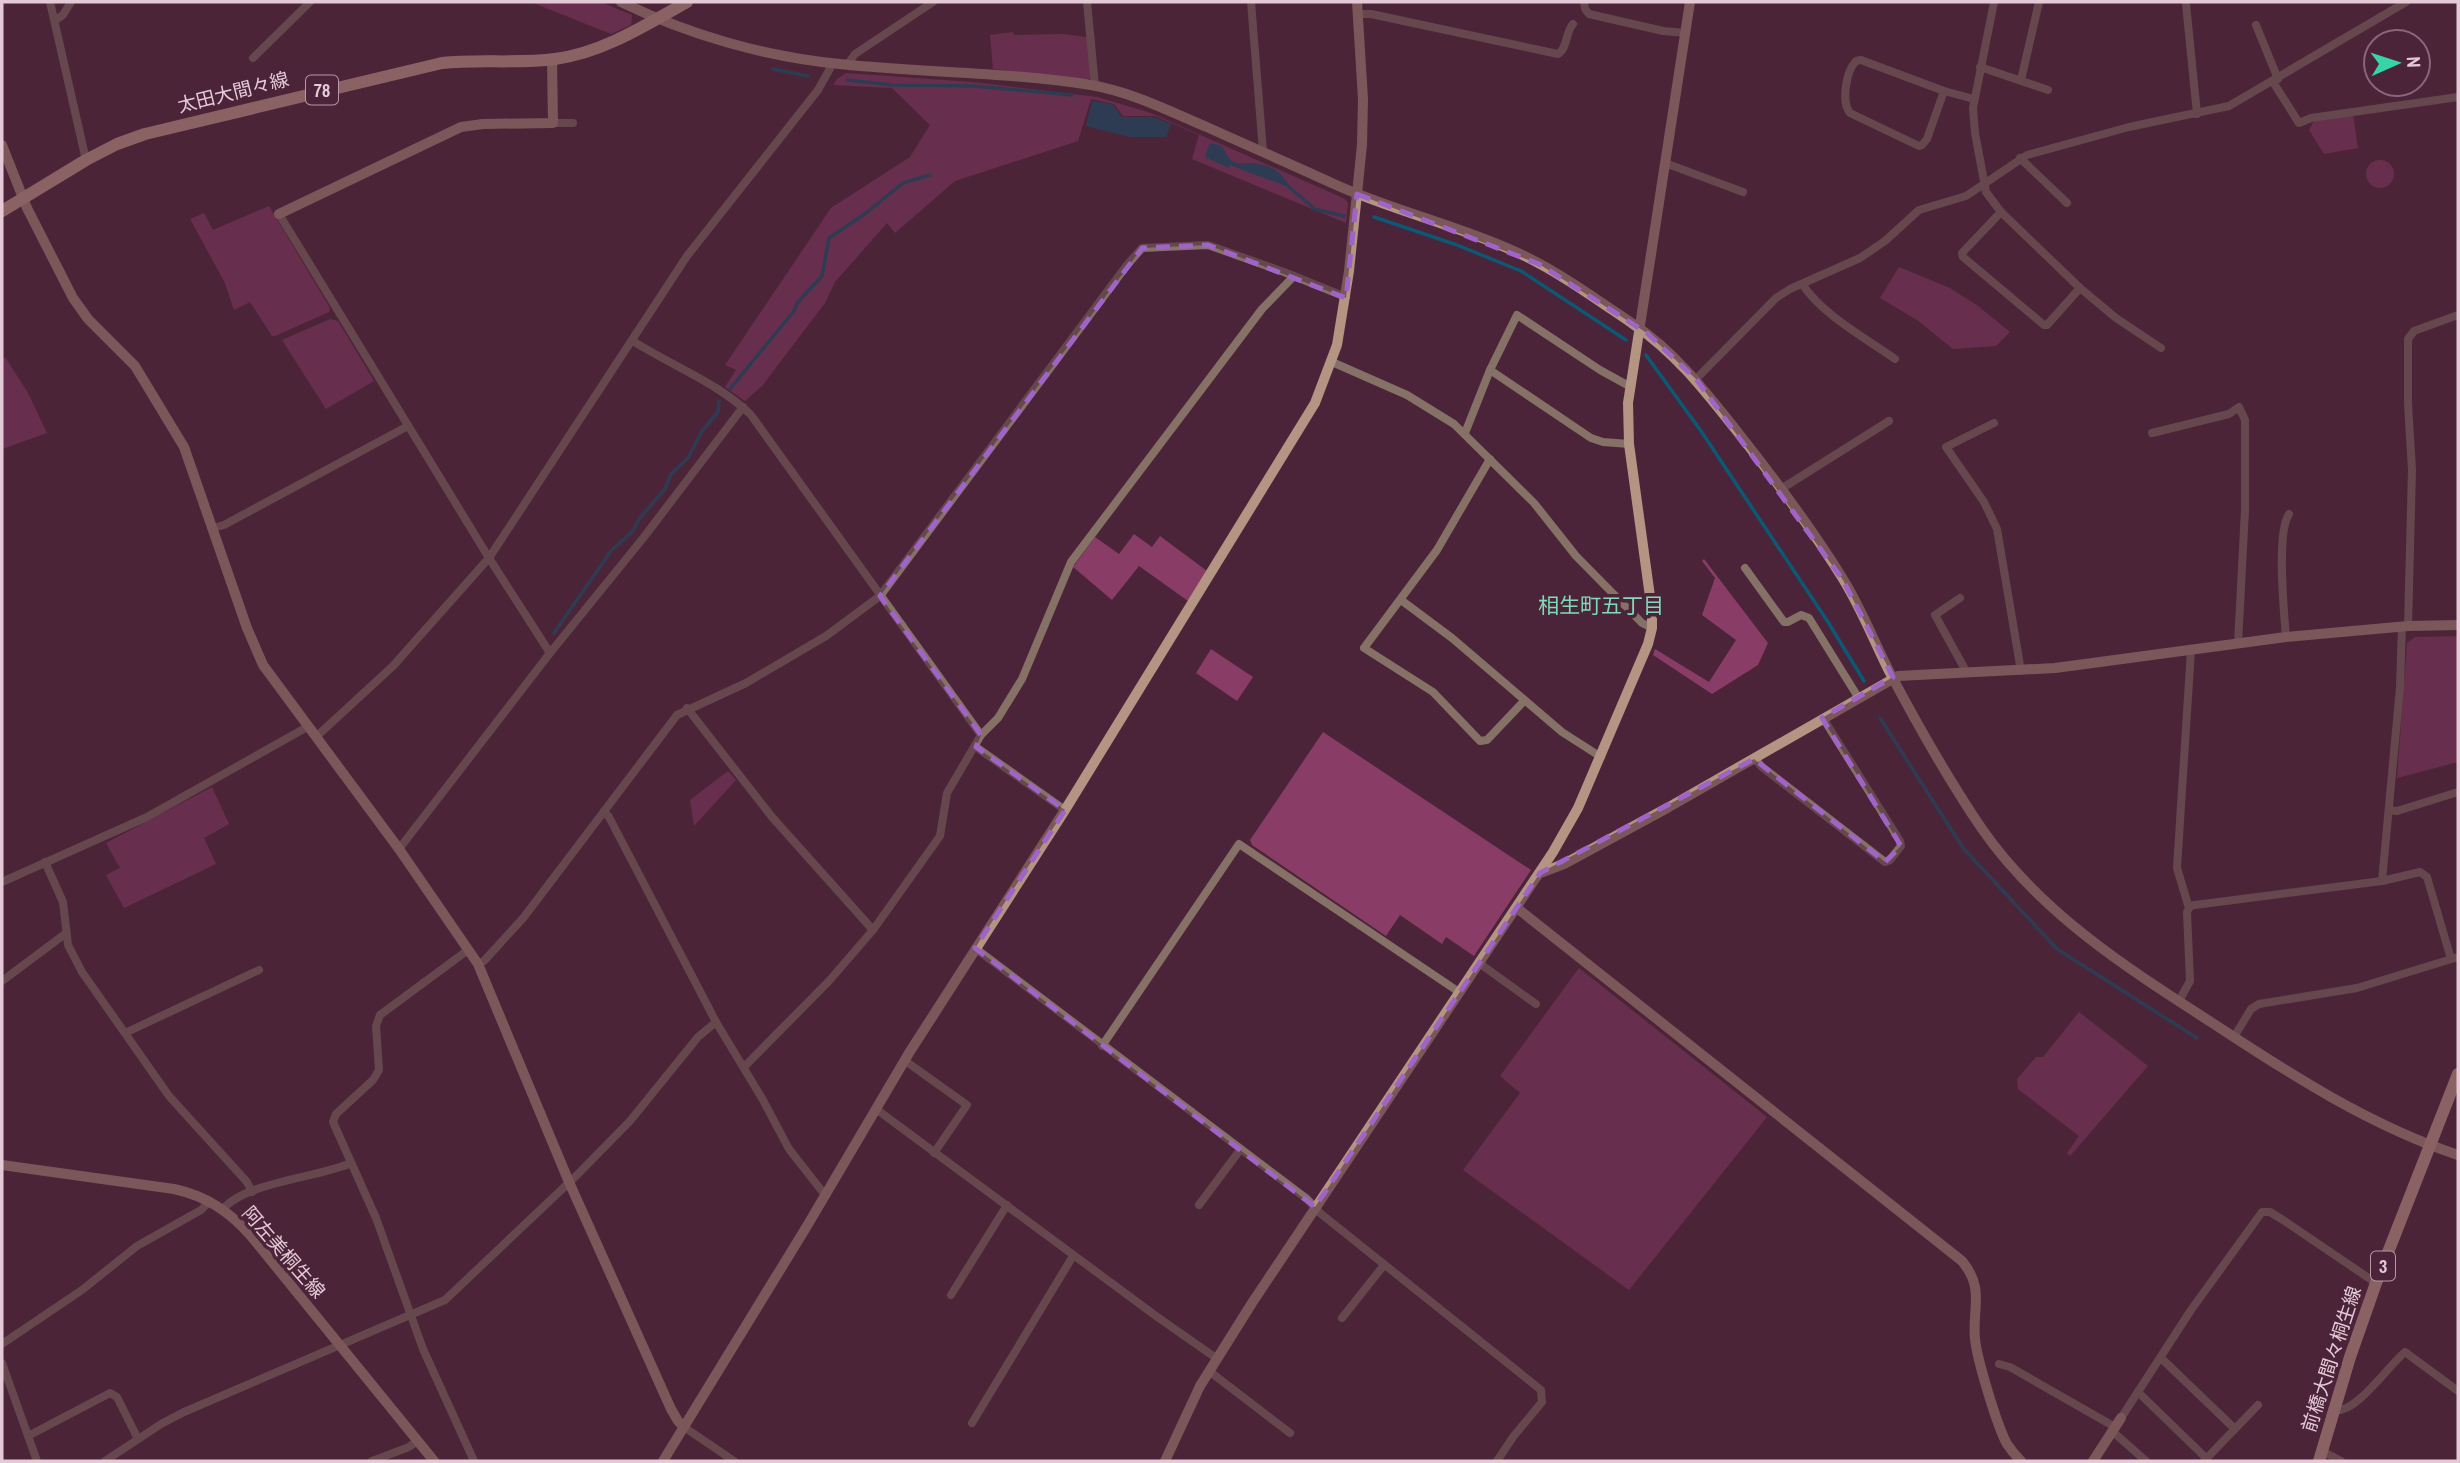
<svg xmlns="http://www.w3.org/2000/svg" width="2460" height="1463" font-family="'Archivo Narrow','Noto Sans JP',sans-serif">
	<rect width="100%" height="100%" fill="#4c2439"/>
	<g fill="#883c66">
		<polygon points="531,2 601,2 632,15 631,25 611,34"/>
		<polygon points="1013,32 1014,35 1062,34 1087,37 1092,77 1087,80 993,69 990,35"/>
		<polygon points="846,73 972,82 1097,97 1151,113 1345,199 1348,203 1346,223 1192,159 1199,135 1155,116 1123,116 1114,104 1091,99 1078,141 955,181 895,233 887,223 835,282 825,303 762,386 745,401 725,387 736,370 725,365 831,208 910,157 930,125 892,88 833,85 837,79"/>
		<polygon points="2353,115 2358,148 2324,154 2309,130 2314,121"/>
		<circle cx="2380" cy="174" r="14"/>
		<polygon points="269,206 330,308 329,312 275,336 272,336 250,302 234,310 225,283 190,219 204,213 213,230"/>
		<polygon points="1899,267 1950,288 1978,306 2010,332 1996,346 1953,349 1917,320 1880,298"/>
		<polygon points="330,319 338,321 374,381 326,409 282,340"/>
		<polygon points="5,357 28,393 47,433 2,449 2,359"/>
		<polygon points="1134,534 1152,547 1160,536 1207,571 1188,601 1139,566 1112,600 1073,567 1095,537 1119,554"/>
		<polygon points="1704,559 1768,643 1758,665 1712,694 1653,655 1655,649 1709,682 1736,640 1702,615 1715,578 1702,561"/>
		<polygon points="2458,636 2458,762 2397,778 2407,643 2415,637"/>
		<polygon points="1211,649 1253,677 1237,701 1196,673"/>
		<polygon points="1323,732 1531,870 1474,956 1446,937 1442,944 1400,915 1386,936 1252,845 1250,840"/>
		<polygon points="728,771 736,780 694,826 690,800"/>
		<polygon points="212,787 229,824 204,838 216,864 124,908 106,875 120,868 106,843"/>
		<polygon points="1579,968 1767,1117 1629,1290 1463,1170 1520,1093 1500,1076"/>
		<polygon points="2079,1012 2148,1066 2070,1156 2067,1153 2079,1136 2018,1089 2017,1079 2036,1057 2043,1057"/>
	</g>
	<g fill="#0b5974">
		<polygon points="1092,101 1112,104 1122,117 1153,117 1171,124 1166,137 1130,137 1086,126"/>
		<path d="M1209 144C1230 142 1222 158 1234 162 1238 164 1246 163 1251 163 1274 165 1280 171 1292 189 1272 179 1251 175 1231 165L1228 168 1205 157Z"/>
	</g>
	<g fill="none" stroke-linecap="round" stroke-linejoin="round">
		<g stroke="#0b5974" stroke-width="3.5">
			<polyline points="773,69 808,76"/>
			<polyline points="847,80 892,85 974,86 1072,95"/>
			<polyline points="1289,187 1315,209 1344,216"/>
			<polyline points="1374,217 1457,245 1521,271 1626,340"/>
			<polyline points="1646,355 1701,431 1828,622 1864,681"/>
			<polyline points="730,389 794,311 797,303 822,276 829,238 866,213 903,183 930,175"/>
			<polyline points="554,633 611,551 633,531 639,519 665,489 671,474 688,458 702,431 718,412 719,401"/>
			<polyline points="1880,718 1963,848 2057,949 2197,1038"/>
		</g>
		<g stroke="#867167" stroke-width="8">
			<polyline points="50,2 86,160"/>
			<polyline points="1087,2 1095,86"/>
			<polyline points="1251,2 1263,151"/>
			<polyline points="1584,2 1585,9 1589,14 1663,31 1686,33"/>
			<polyline points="1994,2 1973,108 1975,133 1986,192 2001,212 2080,288 2116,318 2161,348"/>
			<polyline points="2186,4 2197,114"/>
			<path d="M1358 14H1371L1558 54C1568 48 1565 33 1573 24"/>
			<polyline points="56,20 63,15 71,2"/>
			<polyline points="2256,25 2278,79"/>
			<polyline points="253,58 310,2"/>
			<polyline points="847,65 855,54 933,2"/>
			<polyline points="1980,67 2048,90"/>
			<polyline points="2021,80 2039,2"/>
			<polyline points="2273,82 2299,123 2311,118 2458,97"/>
			<path d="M1944 91 1927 139 1922 145 1919 146 1850 113C1841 102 1846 71 1856 61L1861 60 1944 91 1974 99"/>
			<polyline points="553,123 573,123"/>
			<polyline points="2020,158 2067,203"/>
			<polyline points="1665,163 1743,192"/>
			<polyline points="2001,212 1962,253 1963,257 2044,325 2047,325 2080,288"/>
			<polyline points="279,214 489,558 550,653"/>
			<path d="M1802 284C1824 316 1864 337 1895 359"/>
			<path d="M633 341C672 366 717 382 751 415L981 735"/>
			<polyline points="1332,362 1407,395 1454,424 1534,503 1576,556 1642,623 1652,628"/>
			<polyline points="1490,370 1591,438 1603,442 1629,444"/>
			<polyline points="1696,379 1776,298 1790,289 1860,258 1885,241 1919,210 1966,196 2027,155 2129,127 2229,106 2406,2"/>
			<polyline points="1994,423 1946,447 1984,502 1997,529 2021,671"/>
			<polyline points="1465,433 1490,370 1517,315 1600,370 1629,386"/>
			<polyline points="2152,433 2229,414 2239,407 2245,420 2245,510 2238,644"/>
			<polyline points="1490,459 1437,550 1364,648 1433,692 1480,741 1487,740 1524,701"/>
			<polyline points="1781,489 1889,421"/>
			<polyline points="213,528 224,525 408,426"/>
			<polyline points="1745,568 1784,622 1788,622 1801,615 1809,618 1858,697"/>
			<polyline points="1960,598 1935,615 1967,673"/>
			<polyline points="1401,600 1452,638 1562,732 1601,757"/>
			<polyline points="2408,626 2412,470 2408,404 2408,339 2414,331 2458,315"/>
			<path d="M2286 637C2284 612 2276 533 2289 514"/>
			<polyline points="687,708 772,817 873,930"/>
			<polyline points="317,736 393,666 489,558 687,256 818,90 833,63"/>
			<polyline points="976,747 1065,810"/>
			<polyline points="1755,759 1762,767 1885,862 1890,860 1901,846 1900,841 1823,718"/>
			<polyline points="2389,810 2397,811 2458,792"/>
			<polyline points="604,811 609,817 716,1022 763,1100 789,1149 825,1195"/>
			<polyline points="399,849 550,653 644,537 743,407"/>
			<polyline points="45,862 63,902 68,945 82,972 169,1096 247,1182 252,1192"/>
			<polyline points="2382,881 2400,688 2402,626"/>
			<polyline points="2,882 147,817 309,726"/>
			<polyline points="2189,908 2177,868 2191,650"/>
			<polyline points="975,948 1307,1199 1320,1213 1541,1390 1542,1402 1513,1437 1497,1461"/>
			<polyline points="468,950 380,1015 376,1026 379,1070 373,1080 336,1114 333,1122 376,1218 423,1349 474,1461"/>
			<polyline points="1479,963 1536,1004"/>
			<polyline points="478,964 484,961 524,917 677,715 746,683 826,636 880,596 1127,265 1142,248 1208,245 1284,272 1346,297"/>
			<polyline points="2,981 65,934"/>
			<polyline points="2179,1001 2190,981 2187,912 2190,906 2195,905 2382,881 2420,872 2427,877 2451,959"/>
			<polyline points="125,1033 259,970"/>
			<polyline points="2234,1037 2251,1009 2259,1004 2357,988 2458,957"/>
			<polyline points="1102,1046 1239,844 1459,992"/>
			<polyline points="904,1060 967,1105 934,1153"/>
			<polyline points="744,1067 829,981 873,930 940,836 947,793 981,735 998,718 1022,679 1071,562 1262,309 1294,276"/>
			<polyline points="876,1109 1156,1316 1216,1358"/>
			<polyline points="1199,1205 1240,1150"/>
			<path d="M223 1209C246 1182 317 1178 351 1163"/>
			<polyline points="951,1295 1007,1205"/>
			<polyline points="1342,1318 1384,1265"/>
			<polyline points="2,1344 82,1290 137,1246 201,1210 210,1201"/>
			<polyline points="2161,1358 2235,1429"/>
			<polyline points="2,1363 37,1461"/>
			<polyline points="1999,1364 2010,1367 2115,1427"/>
			<polyline points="1209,1371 1290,1433"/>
			<polyline points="2139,1393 2206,1458"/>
			<path d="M2334 1410C2355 1415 2388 1366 2405 1352L2458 1391"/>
			<polyline points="2121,1418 2191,1310 2262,1212 2270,1212 2283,1220 2376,1283"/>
			<polyline points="972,1423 1073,1256"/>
			<polyline points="684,1427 734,1461"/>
			<polyline points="2112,1431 2146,1461"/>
			<polyline points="28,1436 110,1393 117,1397 138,1439"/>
			<polyline points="2322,1451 2341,1461"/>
			<polyline points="105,1461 161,1424 184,1412 445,1300 576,1176 630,1121 698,1037 716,1022"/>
			<polyline points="372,1461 409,1447 417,1441"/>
			<polyline points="2204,1461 2258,1405"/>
		</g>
		<g stroke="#b49483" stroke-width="10">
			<path d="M621 2C689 35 766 57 840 64 924 73 1008 72 1091 85 1132 92 1171 112 1209 128 1251 147 1293 165 1334 184 1393 211 1458 225 1516 252 1558 271 1596 299 1633 324 1675 352 1705 391 1736 430 1774 478 1811 527 1843 579 1861 608 1874 641 1889 671 1917 724 1948 779 1982 829 2042 915 2130 970 2217 1026 2293 1076 2371 1126 2458 1155"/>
			<polyline points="2,145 27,208 73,298 88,319 135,366 184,447 247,628 263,665 399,849 478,964 569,1182 671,1409 678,1421 684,1427"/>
			<polyline points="279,214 461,127 483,124 553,123 552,59"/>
			<polyline points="1540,873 1564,864 1669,807 1898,676 2055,668 2286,637 2408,626 2458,625"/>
			<path d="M1517 908 1962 1261C1985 1289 1972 1307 1975 1339 1977 1359 1997 1426 2007 1444 2011 1450 2016 1456 2021 1461"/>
			<path d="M2 1165 174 1189C206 1196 229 1211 251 1236L434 1461"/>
			<polyline points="663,1461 807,1226 909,1053 1065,810 1315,403 1337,345 1349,271 1362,145 1363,99 1357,2"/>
			<polyline points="1165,1461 1200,1386 1252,1303 1553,852 1578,808 1648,644 1652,628 1652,611 1629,444 1628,403 1690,2"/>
			<polyline points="2093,1461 2121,1418"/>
		</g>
		<g stroke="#d8ae98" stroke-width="12">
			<path d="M2 211 86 160 117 144 145 134 442 63C479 59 517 64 555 59 602 53 646 25 687 2"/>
			<polyline points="2319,1461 2350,1357 2376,1283 2458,1074"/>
		</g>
	</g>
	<path d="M0 0H2460V1463H0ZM1357 194 1539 264 1647 333 1696 379 1843 580 1893 677 1822 718 1901 846 1885 862 1754 759 1540 873 1315 1207 975 948 1065 810 976 747 981 735 880 596 1142 248 1208 245 1346 298Z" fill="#4c2439" fill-opacity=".55" fill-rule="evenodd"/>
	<path fill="none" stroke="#a063c7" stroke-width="5" stroke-dasharray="14 9" stroke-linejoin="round" d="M1357 194 1539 264 1647 333 1696 379 1843 580 1893 677 1822 718 1901 846 1885 862 1754 759 1540 873 1315 1207 975 948 1065 810 976 747 981 735 880 596 1142 248 1208 245 1346 298Z"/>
	<g text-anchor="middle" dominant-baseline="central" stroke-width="7" stroke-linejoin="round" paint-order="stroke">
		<g fill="#4c2439" stroke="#b698a7" stroke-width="2">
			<rect x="306" y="75.5" width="32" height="29" rx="5"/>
			<rect x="2371" y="1251.5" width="24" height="29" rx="5"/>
		</g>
		<g font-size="18" font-weight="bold" fill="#e4cad6">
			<text x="322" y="90">78</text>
			<text x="2383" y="1266">3</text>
		</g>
		<g font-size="19" fill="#e4cad6" stroke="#4c2439">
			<text transform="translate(233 92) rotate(-14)">太田大間々線</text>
			<text transform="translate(284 1252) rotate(49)">阿左美桐生線</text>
			<text transform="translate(2331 1359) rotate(-72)">前橋大間々桐生線</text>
		</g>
		<g font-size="21" fill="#7fdab9" stroke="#4c2439">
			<text x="1601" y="605">相生町五丁目</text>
		</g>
	</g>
	<rect width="2460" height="1463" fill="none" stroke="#e4cad6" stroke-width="7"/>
	<g transform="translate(2397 63) rotate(87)"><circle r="33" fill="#4c2439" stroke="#896678" stroke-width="2"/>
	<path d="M0-5L12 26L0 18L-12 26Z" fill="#37d4a6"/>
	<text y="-10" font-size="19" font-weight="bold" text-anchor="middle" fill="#e4cad6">N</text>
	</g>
</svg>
